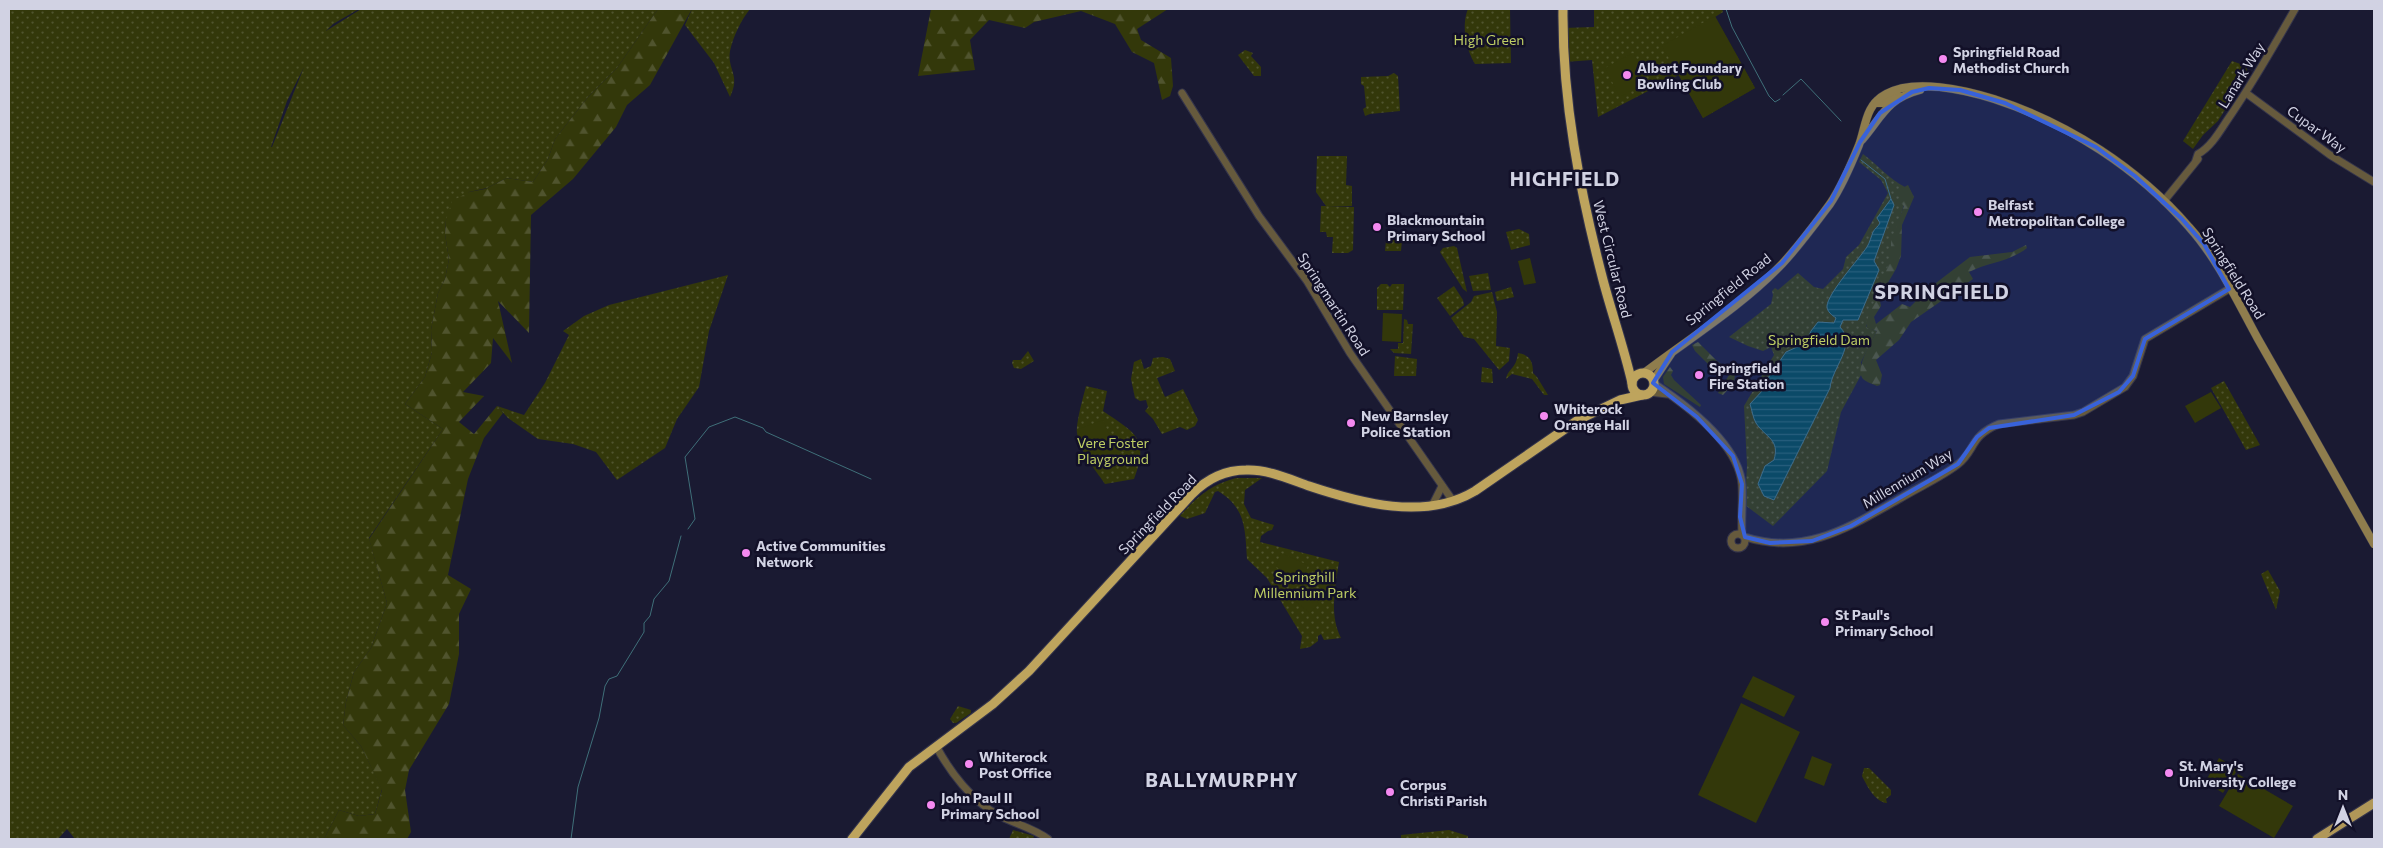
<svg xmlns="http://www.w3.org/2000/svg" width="2383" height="848" font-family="Commissioner,sans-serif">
	<defs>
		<pattern id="green-dots" width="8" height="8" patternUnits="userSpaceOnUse" patternTransform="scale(1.25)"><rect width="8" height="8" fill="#33380a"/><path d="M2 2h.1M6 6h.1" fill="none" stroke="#50542e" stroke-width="1.8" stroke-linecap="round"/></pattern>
		<pattern id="forest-firs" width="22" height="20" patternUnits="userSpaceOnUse" patternTransform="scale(1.25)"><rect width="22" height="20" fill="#33380a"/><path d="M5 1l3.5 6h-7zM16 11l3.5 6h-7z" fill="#50542e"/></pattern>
		<pattern id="water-rules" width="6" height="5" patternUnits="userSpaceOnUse" patternTransform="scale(1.25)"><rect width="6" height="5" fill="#00444c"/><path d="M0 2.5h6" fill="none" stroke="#245e66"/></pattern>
	</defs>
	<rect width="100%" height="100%" fill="#1a1a32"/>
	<g fill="url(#green-dots)" fill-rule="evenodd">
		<path d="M9 9H359L333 24 326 31 361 9H658L617 68 588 97 555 139 548 159 533 182 507 178 487 188 469 192 446 220 445 234 449 259 445 279 438 293 431 330 432 352 425 377 405 404 443 429 369 538 387 603 371 648 354 672 346 702 343 725 361 746 382 789 375 814 359 816 339 810 324 839H75L67 829 58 839H9ZM304 67 272 147H271L287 101Z"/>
		<path d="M692 9H750C741 20 733 37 730 51 727 70 741 75 730 97L714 63 685 25Z"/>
		<path d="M1468 9H1510L1511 63 1475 64C1466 50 1461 25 1468 9Z"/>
		<polygon points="1594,9 1722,9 1723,12 1715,17 1755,88 1703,118 1679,75 1598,117 1592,60 1565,62 1563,28 1594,27"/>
		<polygon points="1245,50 1253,53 1251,56 1261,67 1261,76 1254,76 1238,55"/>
		<polygon points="2232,61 2246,66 2248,73 2218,121 2203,135 2193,149 2183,141"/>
		<polygon points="1394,73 1398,76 1400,111 1370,114 1365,116 1363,109 1366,107 1364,86 1361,84 1361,77 1388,76"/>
		<path d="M1863 154C1878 165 1889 179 1905 187L1906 198 1897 228 1892 257 1866 326 1868 328 1877 331 1861 362V375L1841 412 1827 471 1773 526 1745 505 1747 465 1744 406 1774 355 1771 347 1763 351 1748 346 1729 337 1771 304 1773 295 1772 291 1775 288 1778 290 1798 273 1814 287 1823 289 1843 269 1846 257 1859 245 1888 193 1881 180 1859 162Z"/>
		<polygon points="1317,156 1347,156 1346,185 1352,186 1352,206 1327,206 1354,207 1353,250 1348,253 1332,253 1333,237 1327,237 1326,232 1320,232 1321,206 1326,206 1316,192"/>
		<polygon points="1519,229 1529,234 1530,245 1511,250 1506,232"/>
		<polygon points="1386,240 1402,240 1401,251 1385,251"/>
		<polygon points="1454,246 1457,248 1467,292 1463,289 1440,252 1443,248"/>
		<polygon points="1488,273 1491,290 1473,291 1469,276"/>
		<polygon points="728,275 709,331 699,387 677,419 665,448 617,480 596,452 573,444 538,439 508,418 497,406 524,415 545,383 569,335 563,331 584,316 609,305"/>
		<polygon points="1381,284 1387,284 1390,287 1392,284 1404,284 1403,310 1377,310 1377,288"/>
		<polygon points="1454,286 1463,300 1464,305 1450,316 1437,298"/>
		<polygon points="1511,287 1514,297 1497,301 1495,292"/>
		<polygon points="1492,292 1497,312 1496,346 1510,348 1509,361 1499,370 1474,339 1464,337 1451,318 1471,302 1474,296"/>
		<polygon points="1404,319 1407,320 1408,324 1413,324 1411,354 1394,353 1390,349 1398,349 1398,343 1403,343"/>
		<polygon points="1028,351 1034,361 1021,369 1014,368 1012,363 1013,360 1021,360"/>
		<path d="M1518 353C1530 355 1533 361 1533 373L1537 377 1548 395H1544L1532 379 1512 374 1506 379C1508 368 1516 370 1518 353Z"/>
		<polygon points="1395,356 1417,359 1416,376 1394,376"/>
		<polygon points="1163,357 1170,359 1175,371 1157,378 1165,397 1183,389 1198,420 1195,426 1187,430 1180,427 1162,434 1153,419 1145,411 1148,407 1146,400 1140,401 1135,398 1131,379 1134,362 1141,359 1144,369 1151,366 1153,358"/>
		<polygon points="1482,367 1492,369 1493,383 1481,382"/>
		<polygon points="2224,381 2260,445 2246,450 2211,388"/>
		<path d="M1086 386 1107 391 1103 411C1135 433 1150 438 1134 479L1105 484C1095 469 1080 453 1077 433 1076 422 1083 398 1086 386Z"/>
		<path d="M1236 478H1262L1245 490 1244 504 1251 518 1274 525 1272 530 1268 531 1261 536 1260 542 1339 562C1335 588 1329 614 1341 638L1324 640 1321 634 1318 636V641L1310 647 1300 649 1302 636 1267 578 1247 559C1245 529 1246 508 1218 491L1215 492 1205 513 1187 519 1180 516C1197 496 1211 485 1236 478Z"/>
		<polygon points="2268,570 2280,591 2276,610 2261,574"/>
		<polygon points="958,706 971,710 971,713 956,723 953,723 950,719"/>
		<path d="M1864 768H1869L1891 790V795L1886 799 1887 803C1875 802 1867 786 1862 776Z"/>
		<polygon points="1013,830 1034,836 1033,839 1009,839"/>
		<polygon points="1449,830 1468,836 1468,839 1401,839 1401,835"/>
	</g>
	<g fill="url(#forest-firs)">
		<polygon points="658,9 692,9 650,85 627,105 616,127 573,179 531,215 529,333 498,301 512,363 493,338 491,363 463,392 484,396 459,422 474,434 497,406 503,413 484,438 468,479 448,575 471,589 459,614 459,654 449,704 409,770 405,790 411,832 407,839 324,839 339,810 359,816 375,814 382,790 361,746 343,725 346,702 354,672 371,648 387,603 369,539 443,429 405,404 425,377 432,352 431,330 438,293 445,279 449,259 445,234 446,220 452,201 469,192 485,189 507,178 533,182 548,159 555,139 588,97 617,68"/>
		<polygon points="931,9 1168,9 1137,29 1141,40 1171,58 1173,86 1170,96 1162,100 1154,63 1132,52 1115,24 1081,11 1034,22 1025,28 989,20 970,40 975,70 918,76"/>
		<path d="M1908 185 1914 197 1902 225 1901 256 1896 269 1886 286 1885 293 1880 301 1881 306 1874 317 1876 324 1902 304 1910 307 1915 302 1920 286H1932L1970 257 2012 252 2026 245 2027 248C2009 262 1989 262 1969 272L1973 279 1911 322 1899 340 1876 360 1882 375 1880 385 1877 386C1873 384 1866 382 1863 379 1854 369 1872 341 1877 331L1867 328 1866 323 1891 258V241L1904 206 1899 201V190Z"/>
		<polygon points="1698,342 1717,361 1735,374 1734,383 1723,395 1718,393 1729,375 1718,367 1714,370 1695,351 1692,345"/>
		<polygon points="1670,367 1673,371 1671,375 1674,380 1701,405 1700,407 1664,384 1663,377"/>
	</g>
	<g fill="#33380a">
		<polygon points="1715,16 1755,88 1703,118 1662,46"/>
		<polygon points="1633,53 1648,81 1620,97 1605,68"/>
		<polygon points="1530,258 1536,283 1524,285 1518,261"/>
		<polygon points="1383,313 1402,314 1401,342 1382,341"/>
		<polygon points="2211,392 2221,408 2195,423 2185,406"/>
		<polygon points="1103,420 1118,456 1094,465 1079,429"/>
		<polygon points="1281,553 1308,565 1303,579 1276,567"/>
		<polygon points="1299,587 1319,603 1310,613 1290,597"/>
		<polygon points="1753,676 1795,696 1784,717 1742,697"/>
		<polygon points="1741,703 1800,732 1756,823 1698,795"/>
		<polygon points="1812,756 1832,764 1824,786 1804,778"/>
		<polygon points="2219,758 2238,769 2223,793 2205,782"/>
		<polygon points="2238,774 2293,806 2274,838 2219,806"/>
	</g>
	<path fill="url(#water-rules)" stroke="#3f6f79" d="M1891 199 1894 205 1874 261 1879 270 1858 320H1843L1840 327C1857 345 1832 367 1830 388L1774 500 1764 496 1758 484 1765 466 1774 460C1780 439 1766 438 1756 423 1753 418 1752 410 1750 404L1764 389 1766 381 1786 352 1806 343 1811 331 1818 322 1834 323 1836 318C1832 315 1827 312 1827 306 1828 293 1859 259 1867 247 1870 242 1871 237 1873 232 1875 228 1878 227 1880 223L1877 218Z"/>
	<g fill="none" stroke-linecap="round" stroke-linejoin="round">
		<g stroke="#3f6f79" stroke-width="1">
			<polyline points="1726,9 1732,27 1769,96 1775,102 1780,99"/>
			<polyline points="1783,95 1801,79 1841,121"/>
			<polyline points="1861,160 1885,179 1891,199"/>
			<polyline points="688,529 695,519 685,457 709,427 735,417 763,428 766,432 871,479"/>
			<polyline points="571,839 578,787 599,718 605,686 609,679 617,676 644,632 644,623 650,616 654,599 669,581 681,536"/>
		</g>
		<g stroke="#34344b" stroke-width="9">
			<g id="tertiary">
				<polyline points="1182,93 1259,216 1307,281 1350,353 1453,501"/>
				<polyline points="2246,93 2330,155 2374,182"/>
				<path d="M2196 160 2198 154C2211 147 2220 131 2228 119 2253 83 2274 46 2295 9"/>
				<polyline points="2164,201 2198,159"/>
				<path d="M1653 383C1685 404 1739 444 1742 485 1743 501 1741 518 1742 535"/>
				<polyline points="1650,392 1667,394"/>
				<polyline points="1433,504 1442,486"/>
				<circle cx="1738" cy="541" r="7"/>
				<path d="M1745 537C1806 556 1849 527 1901 498 1919 487 1940 478 1957 465 1976 451 1969 436 1999 424L2074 415 2083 412 2125 387 2133 376 2145 339 2229 289"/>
				<path d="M936 746C950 772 972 801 998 815 1015 824 1033 828 1048 839"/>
			</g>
		</g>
		<g stroke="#34344b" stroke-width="9">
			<g id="secondary">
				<polyline points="1875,103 1883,103 1898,96"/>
				<path d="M1862 140C1882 117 1886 99 1920 90"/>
				<path d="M1644 373C1690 338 1742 306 1782 264 1799 246 1815 224 1830 204 1842 186 1851 165 1859 145 1866 126 1865 105 1886 94 1914 78 1965 90 1994 99 2068 123 2138 168 2189 227 2218 259 2237 301 2258 339 2297 407 2336 476 2374 544"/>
				<polyline points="1653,381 1671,354"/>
			</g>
		</g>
		<g stroke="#34344b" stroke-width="11">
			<polyline id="primary" points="2317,839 2374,803"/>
		</g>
		<g stroke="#34344b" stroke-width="11">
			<g id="trunk">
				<path d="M1563 9C1562 100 1580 192 1603 280 1612 314 1624 348 1632 383"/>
				<circle cx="1643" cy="384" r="11"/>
				<path d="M852 839 909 767 993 704 1029 671 1192 494C1207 479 1225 470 1246 470 1267 469 1289 479 1309 486 1360 503 1425 521 1475 491L1578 420 1620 400 1642 395"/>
			</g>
		</g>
		<use href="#tertiary" stroke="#665a3d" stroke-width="7"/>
		<use href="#secondary" stroke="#8f7d4d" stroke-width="8"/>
		<use href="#primary" stroke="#b09758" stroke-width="9"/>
		<use href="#trunk" stroke="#bea45d" stroke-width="9"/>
	</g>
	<path fill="#3862da" fill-opacity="0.2" stroke="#3862da" stroke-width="4" stroke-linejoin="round" d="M1929 88 1960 90 2005 103 2096 147 2135 176 2182 219 2204 244 2229 289 2145 339 2133 376 2119 392 2074 415 1989 428 1977 437 1958 464 1851 526 1812 541 1770 543 1745 537 1740 517 1742 484 1733 456 1697 417 1653 383 1672 352 1782 263 1831 201 1860 142 1880 113 1912 92Z"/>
	<g fill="#f489f0" stroke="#121028" stroke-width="2">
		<circle cx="1943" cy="59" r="5"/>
		<circle cx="1627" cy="75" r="5"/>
		<circle cx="1978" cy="212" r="5"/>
		<circle cx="1377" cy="227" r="5"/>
		<circle cx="1699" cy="375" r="5"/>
		<circle cx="1544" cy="416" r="5"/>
		<circle cx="1351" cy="423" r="5"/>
		<circle cx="746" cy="553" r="5"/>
		<circle cx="1825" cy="622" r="5"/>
		<circle cx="969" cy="764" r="5"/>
		<circle cx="2169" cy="773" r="5"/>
		<circle cx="1390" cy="792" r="5"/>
		<circle cx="931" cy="805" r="5"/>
	</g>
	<g text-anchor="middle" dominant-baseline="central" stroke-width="5" stroke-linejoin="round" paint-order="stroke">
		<g font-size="14" fill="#bfce64" stroke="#121028">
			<text x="1489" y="39">High Green</text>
			<text x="1819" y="339">Springfield Dam</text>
			<text x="1113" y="442">Vere Foster<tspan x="1113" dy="16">Playground</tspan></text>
			<text x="1305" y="576">Springhill<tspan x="1305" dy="16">Millennium Park</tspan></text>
		</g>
		<g font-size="14" font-weight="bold" fill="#d1d2e3" stroke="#121028" text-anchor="start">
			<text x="1953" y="51">Springfield Road<tspan x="1953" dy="16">Methodist Church</tspan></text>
			<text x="1637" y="67">Albert Foundary<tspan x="1637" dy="16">Bowling Club</tspan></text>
			<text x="1988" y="204">Belfast<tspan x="1988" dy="16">Metropolitan College</tspan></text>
			<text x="1387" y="219">Blackmountain<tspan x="1387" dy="16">Primary School</tspan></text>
			<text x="1709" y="367">Springfield<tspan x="1709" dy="16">Fire Station</tspan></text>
			<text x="1554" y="408">Whiterock<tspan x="1554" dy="16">Orange Hall</tspan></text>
			<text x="1361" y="415">New Barnsley<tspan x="1361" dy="16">Police Station</tspan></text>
			<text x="756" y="545">Active Communities<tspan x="756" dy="16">Network</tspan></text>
			<text x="1835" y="614">St Paul's<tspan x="1835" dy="16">Primary School</tspan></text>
			<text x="979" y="756">Whiterock<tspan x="979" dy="16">Post Office</tspan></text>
			<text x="2179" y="765">St. Mary's<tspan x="2179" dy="16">University College</tspan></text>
			<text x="1400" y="784">Corpus<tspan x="1400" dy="16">Christi Parish</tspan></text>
			<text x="941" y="797">John Paul II<tspan x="941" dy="16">Primary School</tspan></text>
		</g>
		<g font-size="14" fill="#d1d2e3" stroke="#121028">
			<text transform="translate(2241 75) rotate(-58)">Lanark Way</text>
			<text transform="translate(2317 129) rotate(36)">Cupar Way</text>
			<text transform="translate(1613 259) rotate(76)">West Circular Road</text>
			<text transform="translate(2234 273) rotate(58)">Springfield Road</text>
			<text transform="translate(1728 289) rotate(-39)">Springfield Road</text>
			<text transform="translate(1334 304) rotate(57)">Springmartin Road</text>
			<text transform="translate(1907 478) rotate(-31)">Millennium Way</text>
			<text transform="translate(1157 514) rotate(-46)">Springfield Road</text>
		</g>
		<g font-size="19" font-weight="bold" letter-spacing="1" fill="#d1d2e3" stroke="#121028">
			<text x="1565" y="178">HIGHFIELD</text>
			<text x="1942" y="291">SPRINGFIELD</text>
			<text x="1222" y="779">BALLYMURPHY</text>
		</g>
	</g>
	<rect width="2383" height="848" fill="none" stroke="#d1d2e3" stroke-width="20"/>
	<g transform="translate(2343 808)" stroke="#121028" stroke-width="4" paint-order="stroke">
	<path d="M0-4L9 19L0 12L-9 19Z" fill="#d1d2e3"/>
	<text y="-8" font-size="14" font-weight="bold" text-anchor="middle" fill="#d1d2e3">N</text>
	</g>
</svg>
